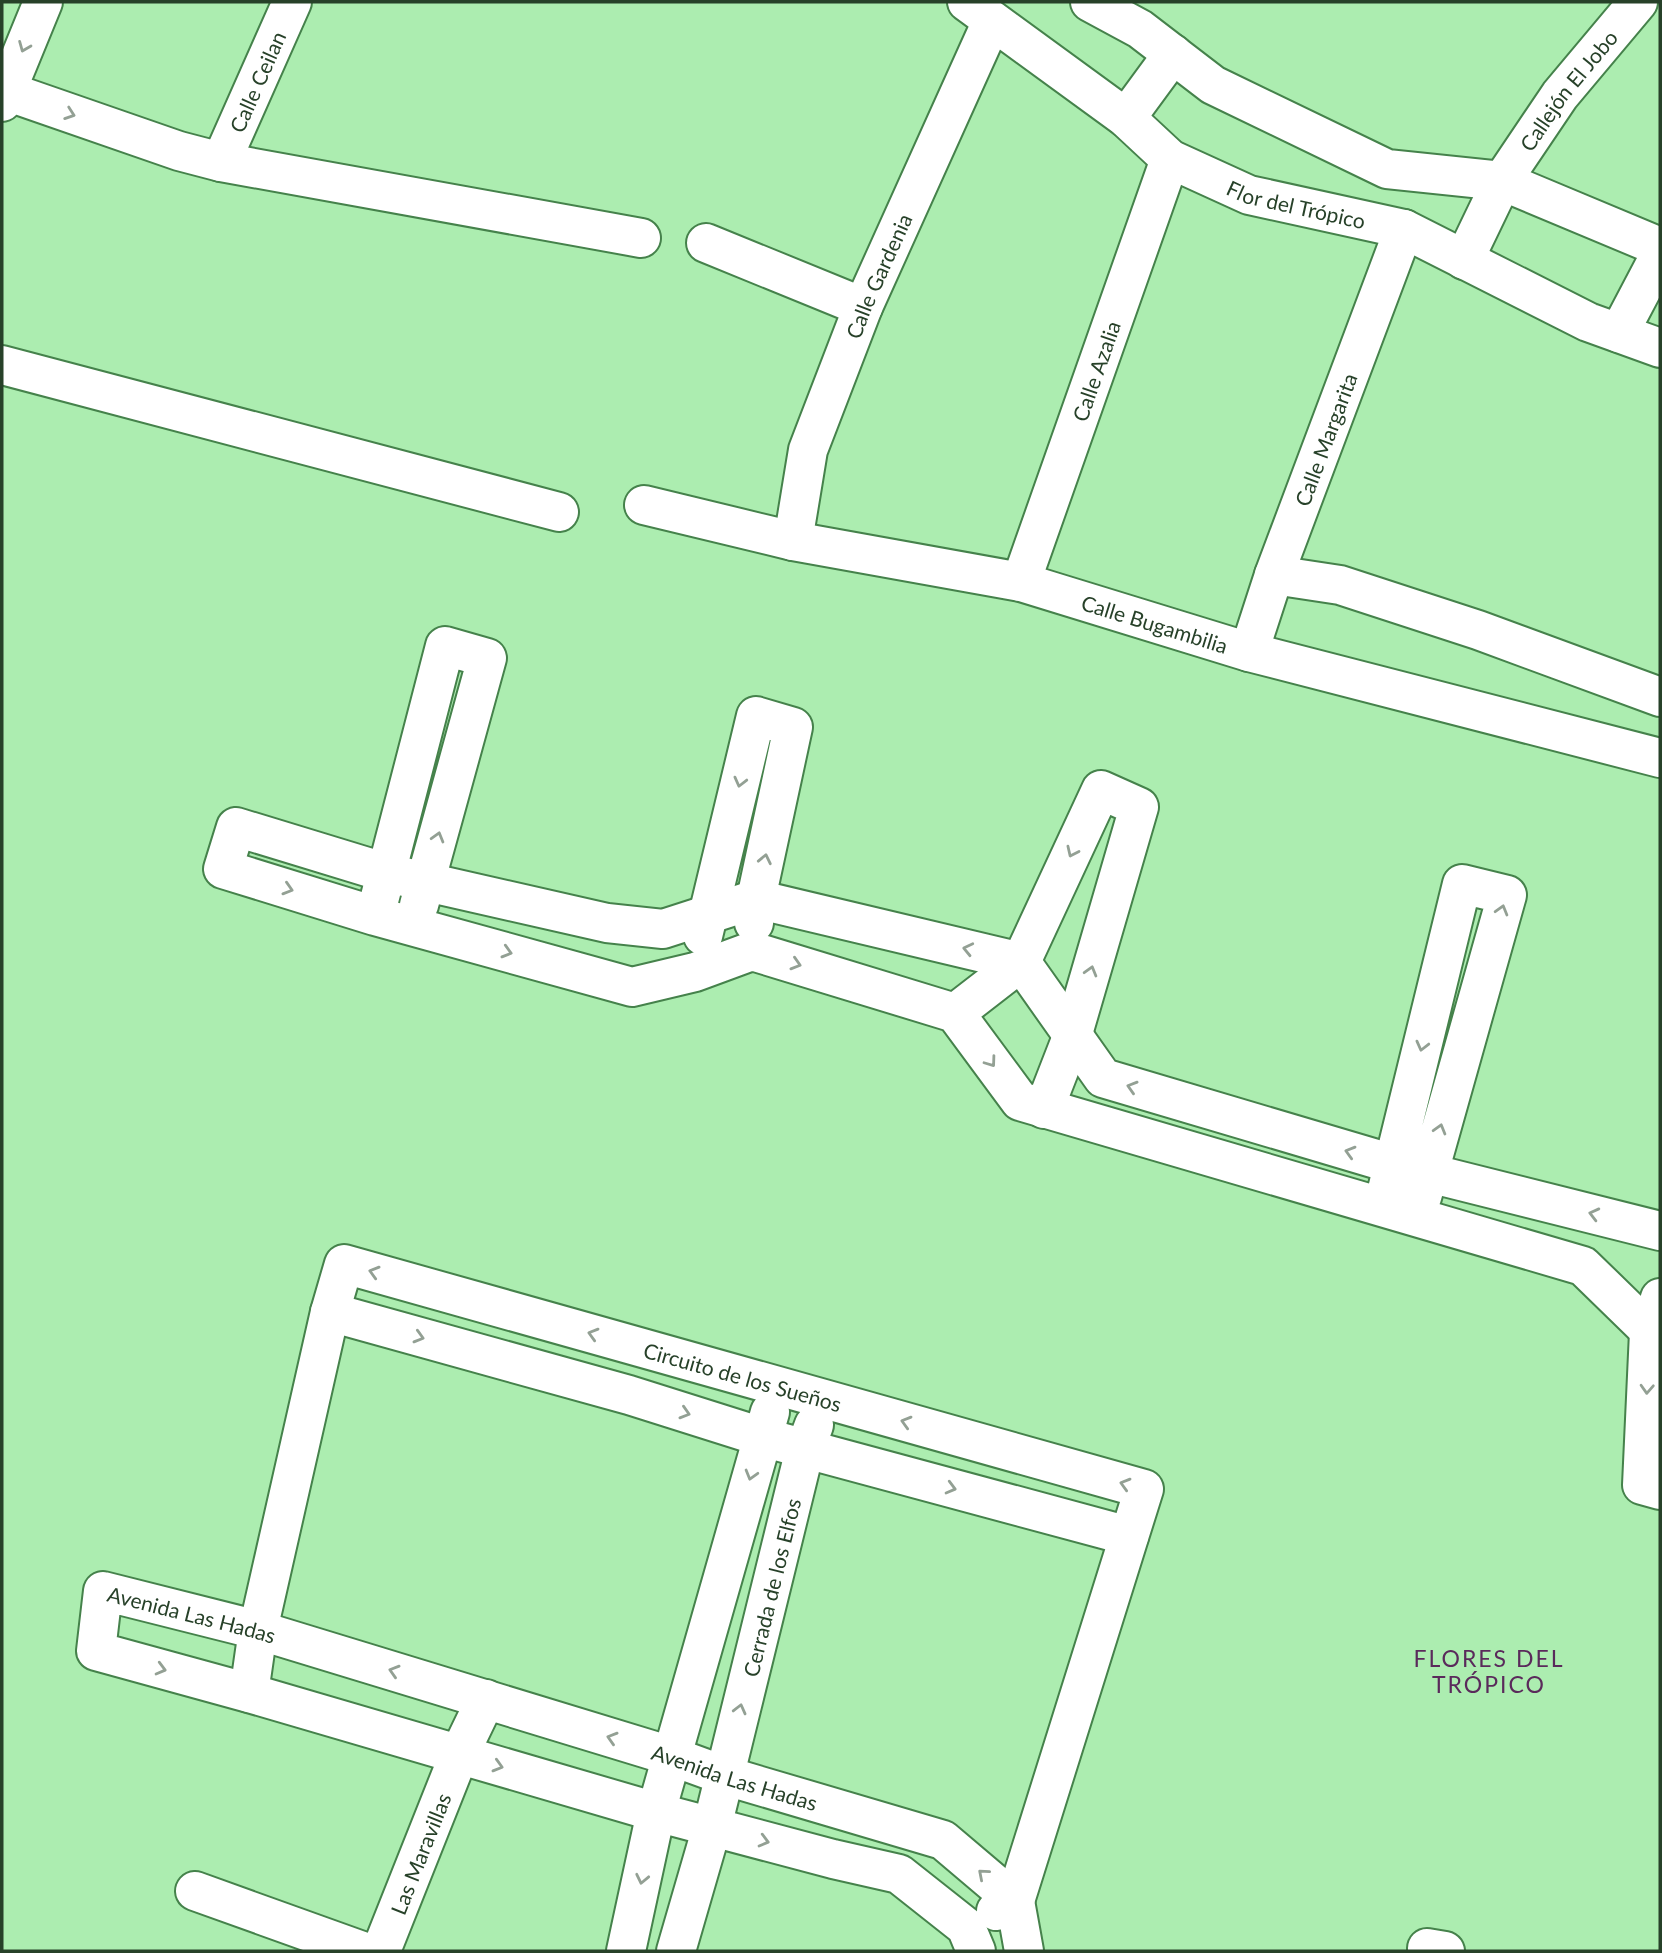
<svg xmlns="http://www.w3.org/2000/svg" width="1662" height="1953" font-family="Lato,sans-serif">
	<rect width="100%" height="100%" fill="#acedb0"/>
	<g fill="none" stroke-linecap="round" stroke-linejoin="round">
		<g stroke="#45824b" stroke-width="42">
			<g id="minor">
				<path id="s1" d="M967 2 1126 118 1170 159 1249 195 1404 229 1588 322 1660 348"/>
				<polyline points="1090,2 1140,29 1213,85 1387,169 1502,181 1660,247"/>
				<polyline points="6,91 179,151 221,162 641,238"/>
				<polyline points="2,102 43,2"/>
				<polyline points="1126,118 1173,54"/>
				<path id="s2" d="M221 162 292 2"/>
				<polyline points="706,243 863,307"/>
				<path id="s3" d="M1464 260 1502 181 1560 95 1638 2"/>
				<polyline points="1619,333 1660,255"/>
				<polyline points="2,365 559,512"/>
				<path id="s4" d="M644 505 793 541 1021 582 1249 652 1660 758"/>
				<path id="s5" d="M793 541 808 450 863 307 992 21"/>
				<polyline points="1274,575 1340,585 1478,630 1660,697"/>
				<path id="s6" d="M1021 582 1170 159"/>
				<path id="s7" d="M1249 652 1274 575 1404 229"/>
				<polyline points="380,897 445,646 487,658 419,905"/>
				<polyline points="703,936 756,716 793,727 756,899 754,923"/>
				<polyline points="955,1013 1021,962 1101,790 1139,807 1072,1037 1044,1109"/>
				<polyline points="1387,1190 1462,884 1507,895 1422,1197"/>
				<polyline points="1660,1231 1393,1164 1103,1078 1021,962 756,899 663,929 607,923 387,873 236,827 223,869 375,916 632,987 695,972 752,951 955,1013 1020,1101 1583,1266 1660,1341"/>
				<polyline points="1660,1298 1649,1332 1642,1485 1660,1490"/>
				<polyline points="330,1312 629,1395 762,1437 1129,1536"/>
				<path id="s8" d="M249 1693 258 1630 330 1312 344 1264 1144 1489 1015 1901 996 1911"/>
				<polyline points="195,1891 362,1951"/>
				<path id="s9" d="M381 1951 459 1755 486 1699"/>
				<polyline points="626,1951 656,1812 770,1412"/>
				<path id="s10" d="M676 1951 712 1827 805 1449 814 1425"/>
				<path id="s11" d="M976 1951 966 1927 899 1874 833 1859 656 1812 249 1693 96 1651 103 1591 258 1630 671 1756 723 1775 943 1840 1015 1901 1024 1951"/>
				<polyline points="1427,1951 1427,1948 1445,1951"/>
			</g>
		</g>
		<use href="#minor" stroke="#fff" stroke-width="38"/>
	</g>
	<defs><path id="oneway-chevron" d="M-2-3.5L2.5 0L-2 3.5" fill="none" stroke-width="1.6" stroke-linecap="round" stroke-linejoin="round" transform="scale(1.75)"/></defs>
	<g stroke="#93a094">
		<use href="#oneway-chevron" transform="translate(24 47) rotate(112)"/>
		<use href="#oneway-chevron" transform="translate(70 114) rotate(19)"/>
		<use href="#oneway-chevron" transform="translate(740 782) rotate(104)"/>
		<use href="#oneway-chevron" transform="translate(438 837) rotate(-74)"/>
		<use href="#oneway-chevron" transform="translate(1072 852) rotate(115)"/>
		<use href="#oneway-chevron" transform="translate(765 859) rotate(-78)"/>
		<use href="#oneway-chevron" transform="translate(288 889) rotate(17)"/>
		<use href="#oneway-chevron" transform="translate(1502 910) rotate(-74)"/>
		<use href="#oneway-chevron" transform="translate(968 949) rotate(-167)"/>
		<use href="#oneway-chevron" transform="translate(507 952) rotate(16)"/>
		<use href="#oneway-chevron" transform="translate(796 964) rotate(17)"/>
		<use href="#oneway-chevron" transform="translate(1091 971) rotate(-74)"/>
		<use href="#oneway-chevron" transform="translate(1422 1046) rotate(104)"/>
		<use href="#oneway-chevron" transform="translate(991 1062) rotate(54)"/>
		<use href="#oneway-chevron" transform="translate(1132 1087) rotate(-163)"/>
		<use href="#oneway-chevron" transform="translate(1440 1129) rotate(-74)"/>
		<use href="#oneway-chevron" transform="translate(1350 1152) rotate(-164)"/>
		<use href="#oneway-chevron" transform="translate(1594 1214) rotate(-166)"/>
		<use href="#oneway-chevron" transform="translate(374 1272) rotate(-164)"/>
		<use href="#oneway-chevron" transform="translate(593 1334) rotate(-164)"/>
		<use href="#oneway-chevron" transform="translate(419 1337) rotate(16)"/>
		<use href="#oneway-chevron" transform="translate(1647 1389) rotate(93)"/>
		<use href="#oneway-chevron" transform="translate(685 1413) rotate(17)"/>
		<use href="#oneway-chevron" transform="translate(906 1422) rotate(-164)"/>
		<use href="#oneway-chevron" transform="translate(751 1475) rotate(106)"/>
		<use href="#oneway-chevron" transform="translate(1125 1484) rotate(-164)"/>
		<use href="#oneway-chevron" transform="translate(951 1488) rotate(15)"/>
		<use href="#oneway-chevron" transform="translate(161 1669) rotate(15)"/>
		<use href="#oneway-chevron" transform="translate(394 1671) rotate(-163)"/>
		<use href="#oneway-chevron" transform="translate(740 1709) rotate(-76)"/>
		<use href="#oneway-chevron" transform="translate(612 1738) rotate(-163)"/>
		<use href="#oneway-chevron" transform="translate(498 1766) rotate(16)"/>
		<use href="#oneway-chevron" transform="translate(764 1841) rotate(15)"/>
		<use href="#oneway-chevron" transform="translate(983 1874) rotate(-139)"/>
		<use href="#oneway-chevron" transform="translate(642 1879) rotate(102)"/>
	</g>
	<g text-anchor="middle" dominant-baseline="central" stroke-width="7" stroke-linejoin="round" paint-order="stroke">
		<g font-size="21" fill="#274129" stroke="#acedb0">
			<text stroke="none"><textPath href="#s2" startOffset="88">Calle Ceilan</textPath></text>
			<text stroke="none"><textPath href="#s3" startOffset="200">Callejón El Jobo</textPath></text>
			<text stroke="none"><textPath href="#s1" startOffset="392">Flor del Trópico</textPath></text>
			<text stroke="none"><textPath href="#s5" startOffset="280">Calle Gardenia</textPath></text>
			<text stroke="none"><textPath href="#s6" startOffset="224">Calle Azalia</textPath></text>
			<text stroke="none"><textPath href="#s7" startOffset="226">Calle Margarita</textPath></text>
			<text stroke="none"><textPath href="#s4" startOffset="525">Calle Bugambilia</textPath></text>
			<text stroke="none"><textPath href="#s8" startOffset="854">Circuito de los Sueños</textPath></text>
			<text stroke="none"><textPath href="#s10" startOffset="376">Cerrada de los Elfos</textPath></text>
			<text stroke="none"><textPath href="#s11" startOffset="1097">Avenida Las Hadas</textPath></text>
			<text stroke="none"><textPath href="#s11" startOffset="1664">Avenida Las Hadas</textPath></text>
			<text stroke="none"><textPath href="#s9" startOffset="105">Las Maravillas</textPath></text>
		</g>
		<g font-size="23" letter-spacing="2" fill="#5a2a5b" stroke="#acedb0">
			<text x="1489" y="1658">FLORES DEL<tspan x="1489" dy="26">TRÓPICO</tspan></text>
		</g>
	</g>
	<rect width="1662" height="1953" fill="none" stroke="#274129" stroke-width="7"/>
</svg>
